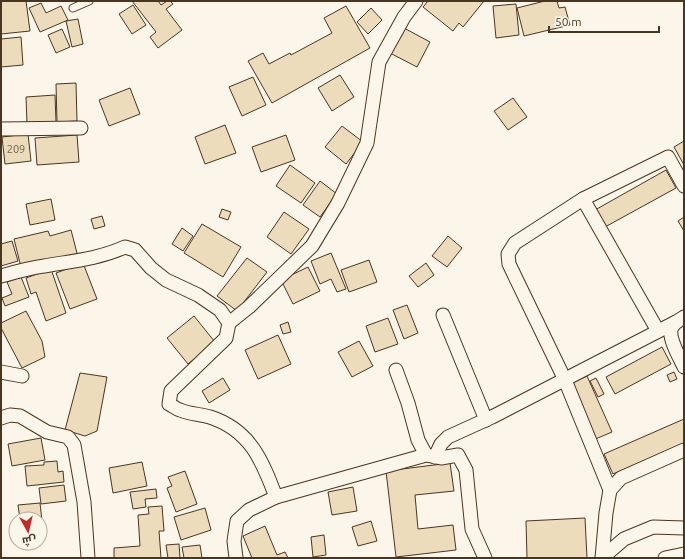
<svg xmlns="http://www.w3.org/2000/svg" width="685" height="559" font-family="Ubuntu,Cairo,sans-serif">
	<rect width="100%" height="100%" fill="#fbf6e9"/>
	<g fill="#ecdcbc" stroke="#4a3520">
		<polygon points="1,1 26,1 30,31 1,34"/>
		<polygon points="132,1 158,1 161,5 167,1 170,1 173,4 166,9 182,30 158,48 150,37 156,32"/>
		<polygon points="428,1 484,1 463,27 459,23 453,31 423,7"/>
		<polygon points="545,1 557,1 559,8 565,7 570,25 524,36 517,8"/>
		<polygon points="41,3 46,13 61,6 68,20 40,32 29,8"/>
		<polygon points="516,4 519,35 496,38 493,6"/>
		<polygon points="133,5 146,25 132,34 119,14"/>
		<polygon points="346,6 370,48 272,103 248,61 263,53 269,64 290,53 291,55 332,33 324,18"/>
		<polygon points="371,8 382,20 368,34 357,22"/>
		<polygon points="78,19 83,44 72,47 66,21"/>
		<polygon points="404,28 430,42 417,67 390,53"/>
		<polygon points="62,29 70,47 56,53 48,35"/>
		<polygon points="21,37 23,65 1,67 1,39"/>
		<polygon points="340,75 354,97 332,111 318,88"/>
		<polygon points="253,77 266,105 242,116 229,87"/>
		<polygon points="76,83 77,121 57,122 56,84"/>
		<polygon points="130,88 140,114 109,126 99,100"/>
		<polygon points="55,95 56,122 27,124 26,97"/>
		<polygon points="513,98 527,117 508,130 494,111"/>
		<polygon points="225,125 236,153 205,164 195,137"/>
		<polygon points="342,126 363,142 346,164 325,147"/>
		<polygon points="28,134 31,161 5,164 2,137"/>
		<polygon points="77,135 79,162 37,165 35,138"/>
		<polygon points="286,135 295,160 261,172 252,147"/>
		<polygon points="684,141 684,165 674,147"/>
		<polygon points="290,165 315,183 301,203 276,186"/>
		<polygon points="666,170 676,188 605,227 595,210"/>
		<polygon points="320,181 337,194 320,217 303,205"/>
		<polygon points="51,199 55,220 30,225 26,204"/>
		<polygon points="222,209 231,212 228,220 219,217"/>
		<polygon points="284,212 309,229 291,254 267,237"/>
		<polygon points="102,216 105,226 94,229 91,219"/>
		<polygon points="684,217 684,231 678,221"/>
		<polygon points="202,224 241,247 223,277 184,253"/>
		<polygon points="182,228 193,236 183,251 172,244"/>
		<polygon points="71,230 78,257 22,271 14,239 48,231 50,236"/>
		<polygon points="448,236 462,248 447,267 432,256"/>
		<polygon points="12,241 18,261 1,266 1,244"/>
		<polygon points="331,253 346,289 337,292 331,279 320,284 311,261"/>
		<polygon points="247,258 267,272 237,311 217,296"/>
		<polygon points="369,260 377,282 349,292 341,270"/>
		<polygon points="83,263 97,299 70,309 56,273"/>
		<polygon points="426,263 434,275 418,287 409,276"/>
		<polygon points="308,267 320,291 293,304 281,280"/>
		<polygon points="51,269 66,313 46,321 36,292 31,294 26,278"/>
		<polygon points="21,277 29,297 5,306 2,298 12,294 7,282"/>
		<polygon points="407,305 418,333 404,339 393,310"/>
		<polygon points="26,311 42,341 45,357 22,368 1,328 1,323"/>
		<polygon points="194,316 215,342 188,364 167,338"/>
		<polygon points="388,318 398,344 375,352 366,326"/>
		<polygon points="288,322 291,332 283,334 280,325"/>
		<polygon points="278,335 291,364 258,379 245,350"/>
		<polygon points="359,341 373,366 352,377 338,352"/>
		<polygon points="662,347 671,364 615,394 606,377"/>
		<polygon points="674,372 677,379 670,382 667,375"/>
		<polygon points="80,373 107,377 97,431 85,436 65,430"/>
		<polygon points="587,376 612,432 593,440 569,384"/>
		<polygon points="223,378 230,390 209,403 202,391"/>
		<polygon points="596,378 604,394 598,397 590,381"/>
		<polygon points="684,419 684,443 613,474 604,454"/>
		<polygon points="41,438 45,460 12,466 8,444"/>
		<polygon points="57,461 58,472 63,471 64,482 27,486 25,466 44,465 44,462"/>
		<polygon points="142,462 147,486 113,493 109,468"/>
		<polygon points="450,463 454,491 415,495 418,529 453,525 456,550 396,557 386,471"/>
		<polygon points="185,471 197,504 176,512 167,488 172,486 168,477"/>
		<polygon points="64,485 66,501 41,504 39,488"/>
		<polygon points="353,487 357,511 332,515 328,492"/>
		<polygon points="156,489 157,498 145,499 146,507 133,509 130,492"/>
		<polygon points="40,503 42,521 40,521 40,519 20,519 18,505"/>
		<polygon points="162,506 164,531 159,531 161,558 114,558 114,548 140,546 138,515 149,514 148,507"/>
		<polygon points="205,508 211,530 181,540 174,517"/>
		<polygon points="585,518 587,558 527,558 526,521"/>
		<polygon points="371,521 377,541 358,546 352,527"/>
		<polygon points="265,526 277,555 285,552 288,558 252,558 243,536"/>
		<polygon points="324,535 326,555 313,557 311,537"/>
		<polygon points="179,544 180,558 168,558 166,545"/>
		<polygon points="200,545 202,558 184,558 182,547"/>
	</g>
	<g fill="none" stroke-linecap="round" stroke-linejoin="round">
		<g stroke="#4a3520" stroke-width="9">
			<polyline id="lane" points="73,8 89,1"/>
		</g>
		<g stroke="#4a3520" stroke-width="15">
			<g id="street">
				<polyline points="1,129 81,128"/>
				<polyline points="583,199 515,243 508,254 509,264 565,380 610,490"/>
				<path d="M1 276C15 272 29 268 44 266 73 261 98 259 125 247L135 250 151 268 166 280 198 295 220 310 229 323 226 338 171 391 169 404C173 406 176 409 180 410 189 414 200 414 210 417 250 430 262 460 276 497"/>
				<polyline points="443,315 486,420"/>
				<path d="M684 317C679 320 672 324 671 330 669 340 680 358 684 367"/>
				<polyline points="229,323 249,307 312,246 338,203 367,143 379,62 404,17 416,1"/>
				<polyline points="658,331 583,199 668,157 684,186"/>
				<polyline points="396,370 408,403 418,440 426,455"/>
				<polyline points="1,372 22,376"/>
				<polyline points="1,418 10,415 20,416 47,432 68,437 74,445 84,502 88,558"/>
				<polyline points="435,457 441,444 448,437 492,417 676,322"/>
				<polyline points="236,558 234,541 237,521 249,510 276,497 426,455 441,458 458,455 466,470 472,529 485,558"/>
				<polyline points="602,558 606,513 610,490 621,478 684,450"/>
				<polyline points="602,558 624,539 653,527 684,528"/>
				<polyline points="665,558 684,554"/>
			</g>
		</g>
		<use href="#lane" stroke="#fbf6e9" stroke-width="7"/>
		<use href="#street" stroke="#fbf6e9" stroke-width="13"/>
	</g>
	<g text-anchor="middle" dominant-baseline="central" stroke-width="3" stroke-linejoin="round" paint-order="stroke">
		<g font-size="11" fill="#725f47">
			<text x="16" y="149">209</text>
		</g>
	</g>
	<rect width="685" height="559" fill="none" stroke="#4a3520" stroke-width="4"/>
	<g transform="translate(28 531) rotate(172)"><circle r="19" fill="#fbf6e9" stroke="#b4a999"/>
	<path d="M0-3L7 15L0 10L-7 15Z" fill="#c62828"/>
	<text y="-6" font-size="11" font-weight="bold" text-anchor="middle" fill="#4a3520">ش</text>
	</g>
	<path d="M549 26v6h110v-6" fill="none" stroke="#4a3520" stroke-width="2"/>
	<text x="555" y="26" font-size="12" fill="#4a3520" stroke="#fbf6e9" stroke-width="3" paint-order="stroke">50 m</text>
</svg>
